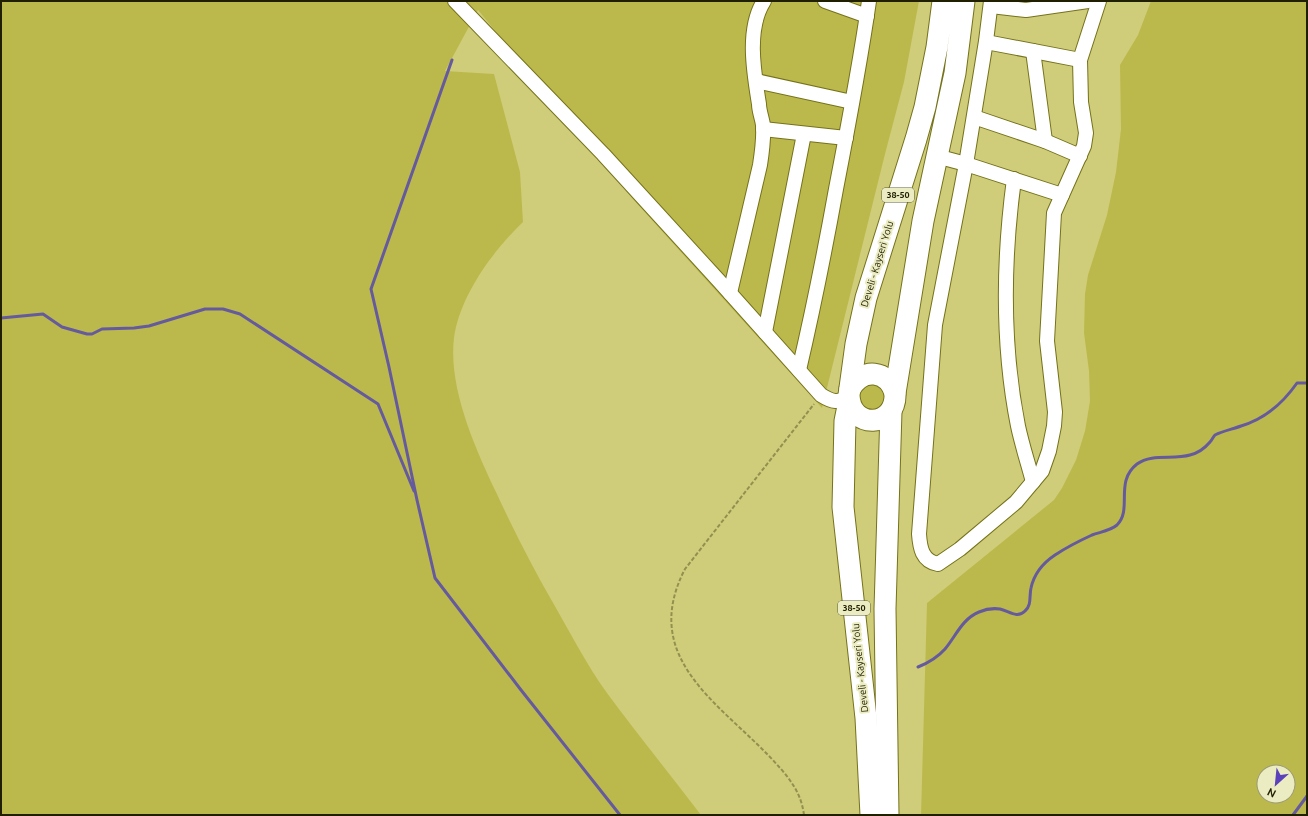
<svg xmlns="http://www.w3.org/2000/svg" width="1308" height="816" font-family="Ubuntu,sans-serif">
	<rect width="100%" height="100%" fill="#cfcd7a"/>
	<g fill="#bcb94c" fill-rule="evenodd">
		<path d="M1 1H919L904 82 885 154 822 408 632 198 478 10 445 71 494 74 520 172 523 222C493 251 460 295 454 338 448 387 475 448 496 492 513 529 532 566 552 601 570 632 586 664 607 693 637 734 670 774 701 815H1Z"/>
		<path d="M1151 1H1307V815H921L927 603 1054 500 1062 488 1076 460 1085 431 1090 401 1089 371 1084 333 1085 294 1088 275 1107 215 1116 172 1121 129 1120 65 1138 35ZM1264 772H1288V796H1264Z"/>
		<polygon points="874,381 888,395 879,412 860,407 859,388"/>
	</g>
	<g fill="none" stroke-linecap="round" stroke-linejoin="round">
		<g stroke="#655a9e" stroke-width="3">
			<polyline points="452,60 371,289 389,367 417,500 435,578 521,690 620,815"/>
			<polyline points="1,318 43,314 62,327 87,334 92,334 102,329 134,328 149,326 205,309 223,309 240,314 378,404 414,491"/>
			<path d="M918 667C928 663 937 658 945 649 956 636 962 619 979 612 986 609 993 608 1000 609 1009 611 1017 619 1025 611 1032 605 1029 596 1031 588 1034 574 1043 563 1055 555 1067 547 1079 541 1092 535 1100 532 1110 531 1117 525 1133 509 1114 482 1137 464 1152 453 1173 460 1190 455 1198 453 1205 448 1210 442 1212 440 1213 437 1215 435 1223 431 1233 429 1241 426 1265 419 1283 403 1297 383H1307"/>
			<polyline points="1293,815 1307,796"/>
		</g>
		<g stroke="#75721a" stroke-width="16">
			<g id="minor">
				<path d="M455 1 603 154 720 282 821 395C832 402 839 404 849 395"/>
				<polyline points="825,1 867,16"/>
				<path d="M991 1 986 41 966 164 935 325 919 534C920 548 922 561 938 564L960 549 1016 502 1042 471 1049 451 1054 426 1055 412 1047 341 1054 213 1084 146 1086 133 1081 102 1080 60 1099 1"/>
				<polyline points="991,6 1026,10 1088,1"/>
				<polyline points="986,42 1080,60"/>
				<polyline points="1033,51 1045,141"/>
				<polyline points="756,81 852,102"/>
				<polyline points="974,117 1045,141 1080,156"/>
				<polyline points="763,129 846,138"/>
				<polyline points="936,156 966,164 1062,195"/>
				<path d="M1014 179C1003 261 1002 345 1018 426 1022 445 1028 463 1033 482"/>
				<path d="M730 293 760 165C762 152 764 139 763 125 762 118 759 111 759 104 754 73 746 29 764 1"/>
				<polyline points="765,332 804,134"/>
				<path d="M799 370C813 310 825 250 836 189 848 127 860 64 869 1"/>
			</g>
		</g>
		<g stroke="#75721a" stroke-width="23">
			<g id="highway">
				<path d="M943 1 937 47 925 107 916 139 866 298 856 344 849 395C850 430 897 428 895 393L923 221 955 73 964 1"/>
				<path d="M850 389C862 367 888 370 895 393"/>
				<polyline points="849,401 845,421 843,507 866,718 871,815"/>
				<polyline points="888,815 885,609 891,411"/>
			</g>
		</g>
		<path stroke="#92904f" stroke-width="2" stroke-dasharray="4 2" stroke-linecap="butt" d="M804 815C801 790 786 774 769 756 716 701 640 656 685 569L814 404"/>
		<use href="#minor" stroke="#fff" stroke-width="14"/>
		<use href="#highway" stroke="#fff" stroke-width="21"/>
	</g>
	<g text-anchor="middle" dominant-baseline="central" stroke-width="4" stroke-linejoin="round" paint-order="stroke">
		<g fill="#ececc3" stroke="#5d5c3a" stroke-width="1">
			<rect x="882" y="188" width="32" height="14" rx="3"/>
			<rect x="838" y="601" width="32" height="14" rx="3"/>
		</g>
		<g font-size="9" font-weight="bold" fill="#201f00">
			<text x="898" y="195">38-50</text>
			<text x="854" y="608">38-50</text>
		</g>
		<g font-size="10" fill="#201f00" stroke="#ececc3">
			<text transform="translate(877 264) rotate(-73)">Develi - Kayseri Yolu</text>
			<text transform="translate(860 668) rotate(-96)">Develi - Kayseri Yolu</text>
		</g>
	</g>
	<rect width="1308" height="816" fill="none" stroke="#201f00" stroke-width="4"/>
	<g transform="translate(1276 784) rotate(207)"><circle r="19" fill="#ececc3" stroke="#9a9a75"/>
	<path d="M0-3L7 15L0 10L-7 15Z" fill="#5c42ba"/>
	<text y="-6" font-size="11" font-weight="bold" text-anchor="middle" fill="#201f00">N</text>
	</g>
</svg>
